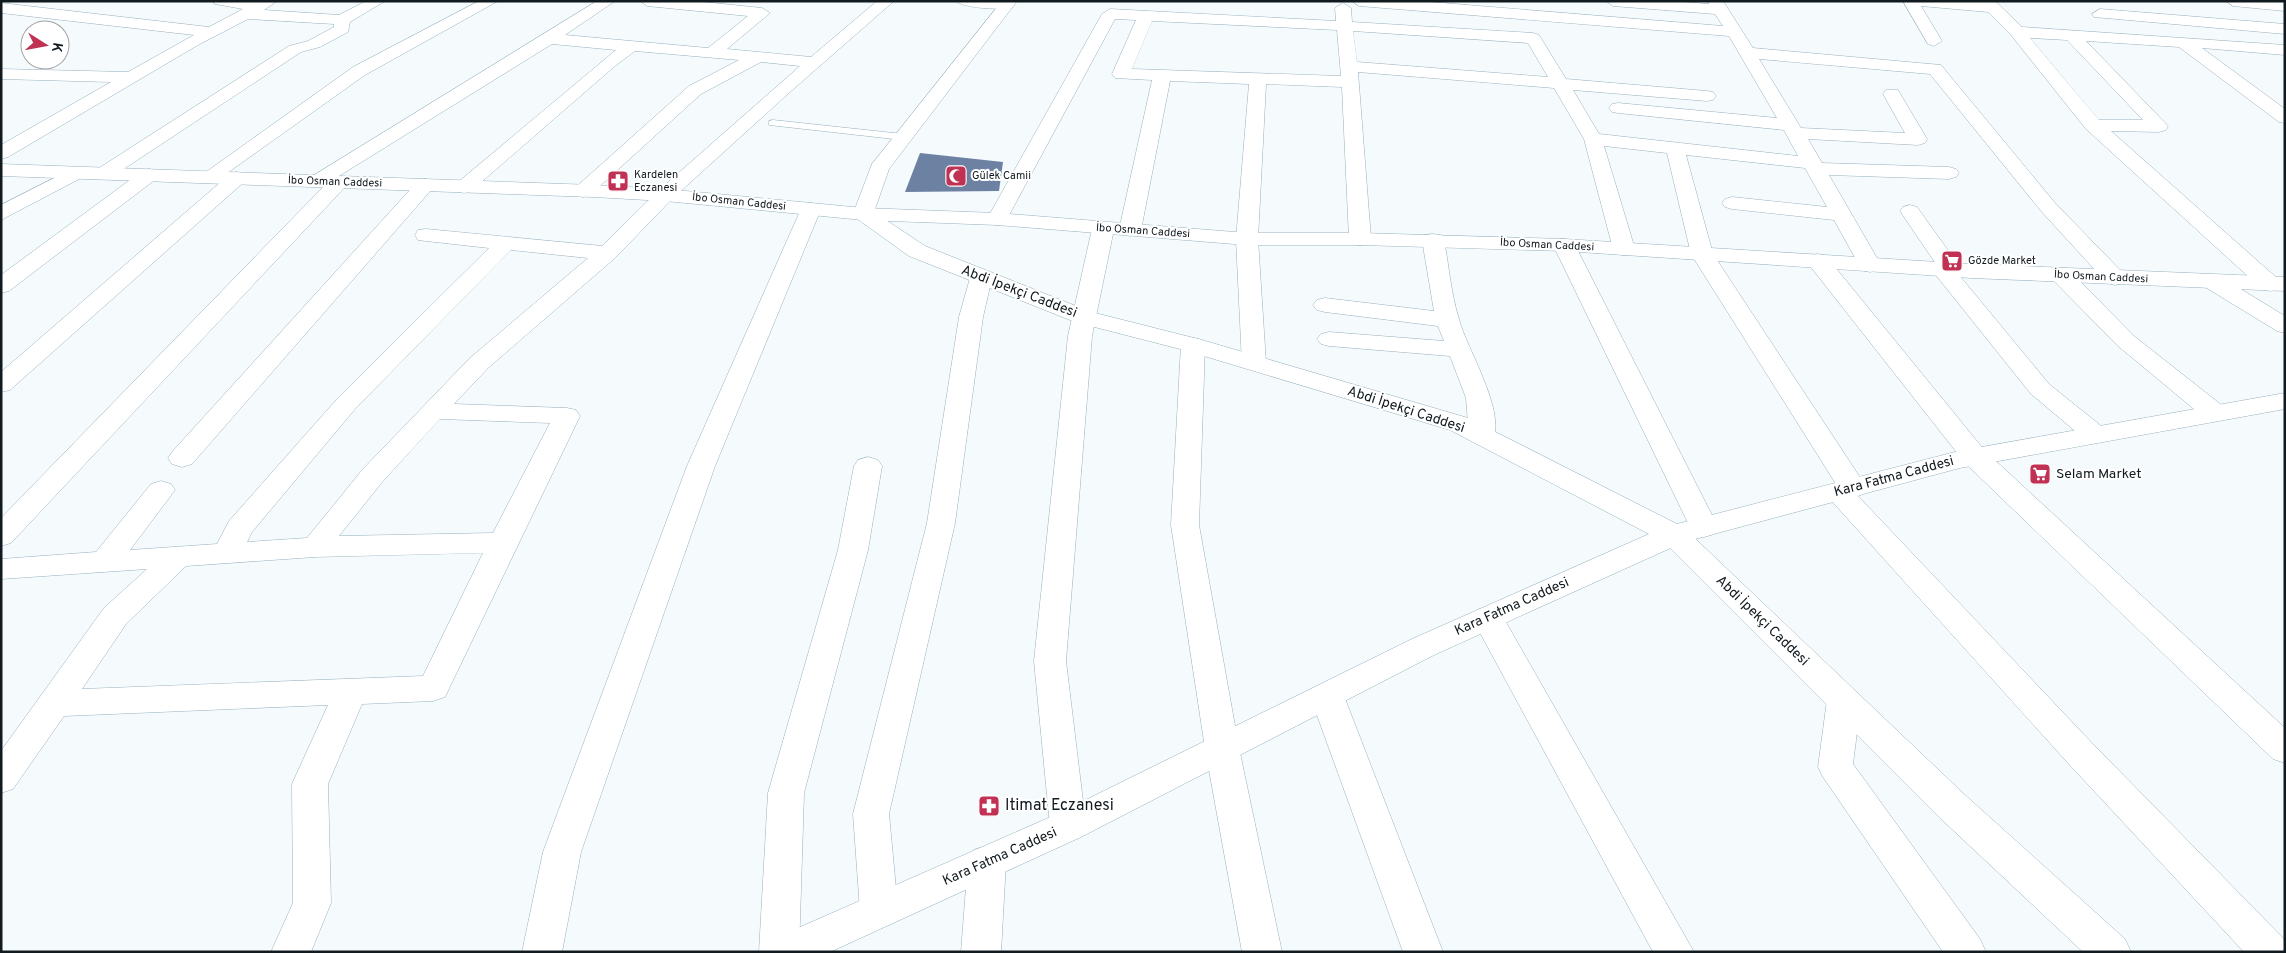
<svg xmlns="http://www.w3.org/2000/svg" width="2286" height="953" font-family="Overpass,sans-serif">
	<rect width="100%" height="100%" fill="#f5fafd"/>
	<polygon fill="#6d82a3" points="920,153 1003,162 999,191 905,192"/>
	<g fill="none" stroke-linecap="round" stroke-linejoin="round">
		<g stroke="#97b1be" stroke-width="1">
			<polygon id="service" points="773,120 903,134 908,137 903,140 769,125 769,121"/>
		</g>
		<g stroke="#97b1be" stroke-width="1">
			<g id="minor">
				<polygon points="213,1 277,1 264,10 339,15 366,1 385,1 350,22 348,32 320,47 301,52 110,178 96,178 93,174 96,170 289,46 308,41 334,27 334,24 248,19 198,45 8,157 1,159 1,145 111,82 1,79 1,69 128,72 194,35 1,13 1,3 209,27 243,9 215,4"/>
				<polygon points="479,1 498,1 365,75 216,181 202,181 199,177 353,67"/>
				<path d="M597 1H615L565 35 708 48 748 16 647 6 640 1H694L762 8 770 13 727 49 811 57 877 1H894L790 92 672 199 615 258 488 368 454 404 567 408 576 410 580 416 445 697 433 701 362 704 328 784 331 903 311 952H271L293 903 292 784 328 705 64 716 13 789 1 793V751L104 608 147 569 1 579V559L96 552 151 484 161 481 171 484 175 490 130 550 217 544 229 521 337 399 489 248 426 241 418 240 415 235 418 230 426 229 602 246 658 191 800 66 761 62 701 94 590 195 583 197 576 195 573 191 576 187 689 86 739 60 635 51 615 66 471 191 464 193 457 191 454 187 457 183 616 50 552 44 339 176 346 178 349 182 346 186 11 543 1 546V518L325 185H311L308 181 311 177ZM511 250 588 258 470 358 363 469 307 538 247 542 252 532 355 409ZM440 419 550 423 493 533 339 536 383 481ZM483 553 423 676 82 689 126 624 186 566 315 557Z"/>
				<path d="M956 1H1010L1015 5C1009 12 961 8 956 1Z"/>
				<path d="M1352 1H1418L1723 26 1715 14 1613 6 1606 1H1671L1709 4 1708 1H1723L1753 48 1941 65 2055 203 2123 273 2126 278 2123 283 2115 285 2107 283 2041 211 1930 74 1759 59 1801 128 1905 133 1883 94 1886 90H1898L1927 139 1925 143 1918 145 1808 139 1822 163 1949 167 1956 169 1959 173 1956 177 1949 179 1829 175 1881 265 1878 270 1870 272 1862 270 1834 220 1732 209 1725 207 1722 203 1725 199 1732 197 1827 207 1805 168 1686 155 1713 254 1867 488 1863 494 1858 496 2091 742 2284 939 2285 952H2244L2067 762 1829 498 1825 492 1829 486 1836 484 1691 254 1667 153 1604 146 1635 249 1632 254 1624 255 1616 254 1613 249 1584 139 1554 88 1358 72 1371 239 1368 244 1360 245 1352 244 1349 239 1342 87 1266 84 1258 239 1266 363 1263 368 1254 370 1245 368 1242 363 1236 239 1249 84 1170 81 1141 230 1137 234 1130 236 1123 234 1119 230 1152 80 1115 78 1112 74 1136 20 1115 19 1007 219 1004 223 997 225 990 223 987 219 1102 14 1110 9 1336 21 1335 8 1343 3 1351 8 1352 22 1533 33 1539 35 1566 79 1707 91 1713 92 1716 96 1713 100 1707 101 1573 90 1599 134 1798 156 1784 130 1618 113 1612 112 1609 108 1612 104 1618 103 1777 118 1729 36 1359 6ZM1152 21 1337 30 1341 76 1132 69ZM1353 31 1528 43 1548 77 1357 62Z"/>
				<path d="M1903 1H1995L2022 27 2285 45V55L2202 48 2285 109V123L2279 122 2179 47 2086 41 2168 126 2166 130 2159 132 2111 131 2278 279 2281 284 2278 289 2270 291 2262 289 2086 129 2011 35 1988 12 1921 6 1942 41 1934 46 1928 44ZM2030 38 2067 40 2143 120H2099Z"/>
				<polygon points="2226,1 2285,1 2285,11 2233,6"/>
				<polygon points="2100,9 2285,24 2285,34 2094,17 2092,14"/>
				<polygon points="76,167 83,169 86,173 83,177 1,220 1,205"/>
				<polygon points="149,169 156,171 159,175 156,179 9,291 1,293 1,275 142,171"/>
				<polygon points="237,172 244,174 247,178 244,182 10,390 1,392 1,372 230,174"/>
				<polygon points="425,179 432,181 435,185 432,189 192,464 182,467 172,464 168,458 172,452 418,181"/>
				<polygon points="811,203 818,205 821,209 715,466 581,852 562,952 522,952 543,852 687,466 801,209 804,205"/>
				<polygon points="1910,205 1917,207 1962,270 1959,275 2049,384 2105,429 2109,435 2105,441 2096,443 2087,441 2031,394 1931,269 1936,264 1900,211 1903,207"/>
				<polygon points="1103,223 1110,225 1114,229 1092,336 1066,661 1086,826 1081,837 1068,842 1055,837 1050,826 1034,661 1068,336 1092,229 1096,225"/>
				<path d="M1433 234 1441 235 1444 240C1449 266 1451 294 1459 319 1466 348 1509 415 1491 442L1482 444 1473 442 1469 436 1466 398 1450 356 1329 346 1321 344 1317 339 1321 334 1329 332 1444 341 1438 326 1325 312 1317 310 1313 305 1317 300 1325 298 1434 311 1422 240 1425 235Z"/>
				<polygon points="1564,239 1572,240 1575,245 1718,527 1714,534 1704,537 1694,534 1690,527 1553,245 1556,240"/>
				<polygon points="1818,254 1826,256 1985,451 2285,728 2285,763 2273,759 1965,463 1810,266 1807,261 1810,256"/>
				<polygon points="2061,268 2069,270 2134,336 2224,407 2228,413 2224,419 2215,421 2206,419 2118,346 2053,280 2050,275 2053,270"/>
				<polygon points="981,271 989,273 992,278 983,317 955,523 889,814 898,910 893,922 879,927 865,922 860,910 853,814 927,523 959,317 970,278 973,273"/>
				<polygon points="2213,275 2221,277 2285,316 2285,333 2277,331 2205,287 2202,282 2205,277"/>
				<polygon points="1193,338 1202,340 1205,345 1199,525 1239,748 1282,952 1242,952 1205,748 1171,525 1181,345 1184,340"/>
				<polygon points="868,457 878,460 882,466 868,550 804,793 799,952 759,952 768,793 838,550 854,466 858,460"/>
				<polygon points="1488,607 1499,610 1694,952 1653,952 1472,618 1477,610"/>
				<polygon points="1327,683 1339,687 1344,696 1443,952 1403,952 1310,696 1315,687"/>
				<polygon points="1844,687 1856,691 1861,700 1853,764 1980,939 1986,952 1943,952 1823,777 1818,767 1827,700 1832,691"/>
				<polygon points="987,846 1000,850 1006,862 1001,952 961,952 968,862 974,850"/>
			</g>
		</g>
		<g stroke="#97b1be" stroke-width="1">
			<g id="tertiary">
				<polygon points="1,164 593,185 665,189 863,208 997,213 1247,233 1360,233 1564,239 1971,264 2285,277 2285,291 1971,278 1564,251 1360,245 1247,245 997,225 863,220 665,201 593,197 1,176"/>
				<polygon points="1674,525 1684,528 1965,795 2125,939 2131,952 2083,952 1939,817 1664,542 1659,535 1664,528"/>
			</g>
		</g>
		<g stroke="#97b1be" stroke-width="1">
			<polygon id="secondary" points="1002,1 1017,1 889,169 874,212 925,246 1091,312 1202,340 1468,418 1677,524 1959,451 2285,393 2285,409 1960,468 1684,542 1434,655 1081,837 830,952 767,952 773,939 1055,815 1412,639 1649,534 1450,430 1184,350 1075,322 909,256 856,218 853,214 872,164"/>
		</g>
		<use href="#service" fill="#fff" fill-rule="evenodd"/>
		<use href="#minor" fill="#fff" fill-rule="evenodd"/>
		<use href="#tertiary" fill="#fff" fill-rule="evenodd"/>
		<use href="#secondary" fill="#fff" fill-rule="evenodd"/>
	</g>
	<defs>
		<g id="mosque-square" transform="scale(1.125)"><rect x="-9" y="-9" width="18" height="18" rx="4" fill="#c13154" stroke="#fff"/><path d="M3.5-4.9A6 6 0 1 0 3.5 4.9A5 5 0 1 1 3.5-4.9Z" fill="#fff"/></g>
		<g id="pharmacy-square" transform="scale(1.125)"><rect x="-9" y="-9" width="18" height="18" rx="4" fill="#c13154" stroke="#fff"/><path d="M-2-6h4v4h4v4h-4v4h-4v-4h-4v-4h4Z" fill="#fff"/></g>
		<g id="supermarket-square" transform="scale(1.125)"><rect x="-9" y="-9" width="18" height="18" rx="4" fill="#c13154" stroke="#fff"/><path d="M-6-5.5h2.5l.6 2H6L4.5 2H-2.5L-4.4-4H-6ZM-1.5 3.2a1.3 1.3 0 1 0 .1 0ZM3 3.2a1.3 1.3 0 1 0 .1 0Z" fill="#fff"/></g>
	</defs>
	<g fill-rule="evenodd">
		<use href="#mosque-square" x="956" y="176"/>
		<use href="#pharmacy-square" x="618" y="181"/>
		<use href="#supermarket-square" x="1952" y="261"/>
		<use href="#supermarket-square" x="2040" y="474"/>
		<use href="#pharmacy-square" x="989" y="806"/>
	</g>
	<g text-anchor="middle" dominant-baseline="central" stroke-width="4" stroke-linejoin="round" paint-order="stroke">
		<g font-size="11" fill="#111a1f" stroke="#fff" text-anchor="start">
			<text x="634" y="175">Kardelen<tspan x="634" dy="13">Eczanesi</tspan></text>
			<text x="972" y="176">Gülek Camii</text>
			<text x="1968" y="261">Gözde Market</text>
		</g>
		<g font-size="11" fill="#111a1f" stroke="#fff">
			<text transform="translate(335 182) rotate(2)">İbo Osman Caddesi</text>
			<text transform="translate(739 202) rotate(6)">İbo Osman Caddesi</text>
			<text transform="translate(1143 231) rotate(4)">İbo Osman Caddesi</text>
			<text transform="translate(1547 245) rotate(3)">İbo Osman Caddesi</text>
			<text transform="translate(2101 277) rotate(3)">İbo Osman Caddesi</text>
		</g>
		<g font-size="14" fill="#111a1f" stroke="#fff">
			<text transform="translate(1019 292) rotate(21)">Abdi İpekçi Caddesi</text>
			<text transform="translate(1406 410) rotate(18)">Abdi İpekçi Caddesi</text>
			<text transform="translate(1894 477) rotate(-15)">Kara Fatma Caddesi</text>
			<text transform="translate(1512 607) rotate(-24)">Kara Fatma Caddesi</text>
			<text transform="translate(1762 621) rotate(44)">Abdi İpekçi Caddesi</text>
			<text transform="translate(1000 857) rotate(-24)">Kara Fatma Caddesi</text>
		</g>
		<g font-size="14" fill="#111a1f" stroke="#fff" text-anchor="start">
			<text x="2056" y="474">Selam Market</text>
		</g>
		<g font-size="16" fill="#111a1f" stroke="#fff" text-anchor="start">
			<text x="1005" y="806">Itimat Eczanesi</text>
		</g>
	</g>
	<rect width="2286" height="953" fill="none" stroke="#111a1f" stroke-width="5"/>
	<g transform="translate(45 45) rotate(101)"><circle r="24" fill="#ffffff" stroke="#a0a3a5"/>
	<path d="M0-4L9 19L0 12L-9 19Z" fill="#c13154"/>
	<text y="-8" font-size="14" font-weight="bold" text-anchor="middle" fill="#111a1f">K</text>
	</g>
</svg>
